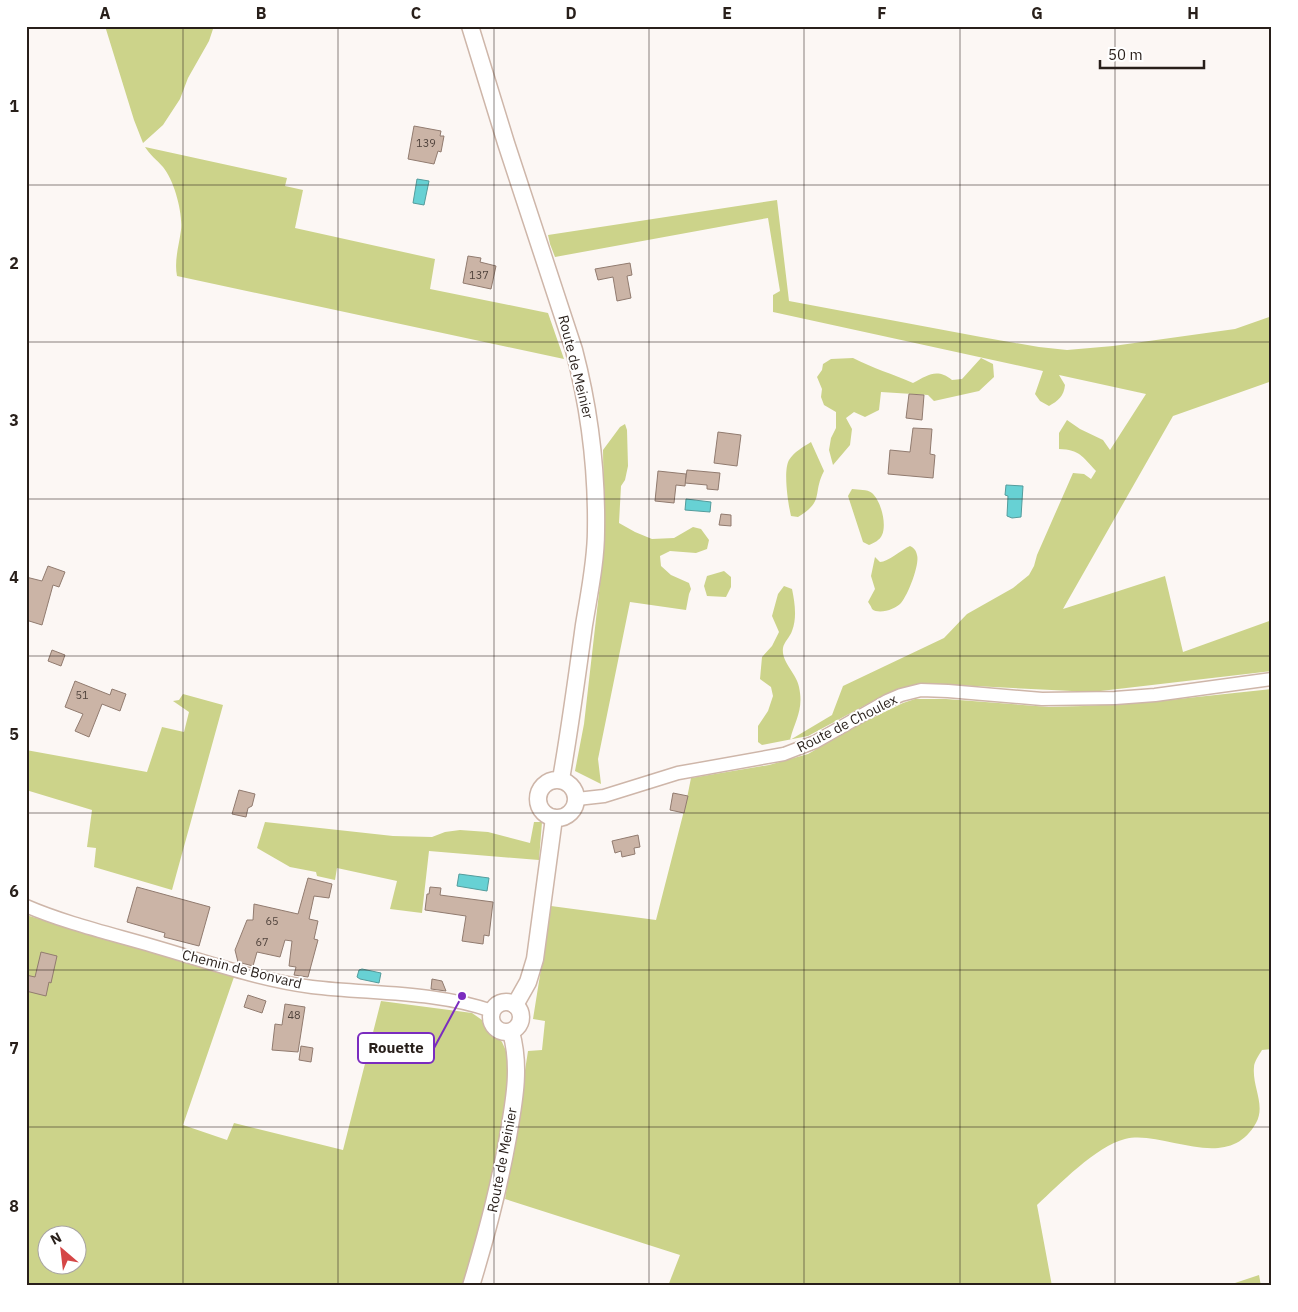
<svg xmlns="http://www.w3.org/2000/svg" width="1298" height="1312" font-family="'IBM Plex Sans',sans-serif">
	<rect width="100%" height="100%" fill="#fcf7f4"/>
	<g fill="#ccd38a" fill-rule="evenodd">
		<polygon points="105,26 214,26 209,41 188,78 180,99 163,125 143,143 134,120"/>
		<path d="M145 147 287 178 285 186 303 190 295 228 435 259 430 289 548 313 564 359 177 276C174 260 179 246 181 230 183 213 174 180 163 167 157 160 150 155 145 147Z"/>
		<path d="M777 200 789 301 981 337 1039 347 1067 350 1113 346 1235 329 1272 316V381L1173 416 1063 609 1165 576 1183 652 1272 620V671L1092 692 934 684 914 685 888 693 808 736 762 745 758 742V726L768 711 773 696 771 687 760 679 762 657 772 646 779 632 772 616 778 594 784 586 792 589C795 603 797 618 792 631 790 637 784 642 783 648 781 662 797 674 799 687 804 710 795 720 790 740L832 715 843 686 944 638 967 614 1013 588 1029 575 1034 566 1037 555 1073 473 1084 474 1091 479 1096 471C1082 456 1080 450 1059 449V433L1067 420 1080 429 1103 440 1110 450 1146 394 1059 375 1065 385C1064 396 1058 401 1049 406L1040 401 1035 394 1043 371 773 312V295L780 291 768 218 555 257 550 244 548 235Z"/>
		<path d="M853 358C872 368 893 374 913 383 928 375 937 368 952 380L962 379 981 358 993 364 994 377 979 391 934 401 928 395 881 392 879 410 865 417 854 412 846 418 852 429 850 445 833 465 829 450 831 438 836 428V412L824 405 821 397 822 389 817 377 822 370 823 364 831 359Z"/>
		<polygon points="625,424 627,430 628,466 625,480 621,486 619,523 635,532 652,539 674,538 693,527 701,529 709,540 707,549 696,553 670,551 660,556 661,566 671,575 689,583 691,589 689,594 686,610 630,602 598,759 601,784 575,771 584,724 600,584 604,521 603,450 620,427"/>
		<path d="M811 442 824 471C812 494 825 501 798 517L791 516C788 503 783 471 789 460 794 452 803 447 811 442Z"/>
		<path d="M852 489C859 490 867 489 872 493 881 501 887 524 882 535 880 540 874 543 869 545L863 542 848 496Z"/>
		<path d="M910 546C914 548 916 550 917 555 920 564 908 595 901 603 896 609 879 615 872 609 872 608 869 603 868 602L875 589 871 576 875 557 880 562C888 562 901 550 910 546Z"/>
		<polygon points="724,571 731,577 731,587 726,597 707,596 704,586 707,576"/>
		<path d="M1272 689V1049L1262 1050C1259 1055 1254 1062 1254 1067 1252 1087 1266 1105 1256 1123 1227 1175 1164 1129 1125 1139 1096 1146 1059 1185 1037 1205L1052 1286H668L680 1255 505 1199 528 1051 542 1050 545 1021 533 1019 551 906 656 920 686 803 691 778 769 765 808 754 860 724 903 703 915 699H946L1049 707 1084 706 1150 702Z"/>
		<polygon points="183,694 223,705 172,890 94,867 96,848 87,847 92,810 26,790 26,750 147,772 162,727 184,732 189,712 173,701 179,700"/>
		<polygon points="265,822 393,836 432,837 445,832 460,830 488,832 530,843 534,822 542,822 539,860 429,851 422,913 390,909 397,881 337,868 335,880 317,876 316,872 290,867 257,848"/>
		<path d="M26 915 234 977 183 1125 227 1140 234 1123 343 1150 381 1001 472 1013 482 1020 502 1042 506 1051 510 1072 495 1167 483 1222 463 1286H26ZM48 1234H78V1264H48Z"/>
		<polygon points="1259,1275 1261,1286 1226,1286"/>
	</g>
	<g fill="#67d1d4" stroke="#549c9c">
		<polygon points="417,179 429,181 424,205 413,203"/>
		<polygon points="1006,485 1023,486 1021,517 1012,518 1007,516 1008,496 1005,495"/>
		<polygon points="686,499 711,502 710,512 685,510"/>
		<polygon points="459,874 489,878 487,891 457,886"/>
		<polygon points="362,969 381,973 379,983 360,979 357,977 359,970"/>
	</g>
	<g fill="#cbb4a6" stroke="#917b6f">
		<polygon points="414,126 441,131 440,136 444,136 441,152 438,151 434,164 408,159"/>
		<polygon points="468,256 481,258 480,262 496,266 491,289 463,283"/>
		<polygon points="630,263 632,275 627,276 631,298 617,301 613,277 598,280 595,269"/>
		<polygon points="909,394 924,395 922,420 906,418"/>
		<polygon points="913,428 932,429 930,454 935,455 933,478 888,474 890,450 910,452"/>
		<polygon points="718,432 741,435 737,466 714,463"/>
		<polygon points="687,470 720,473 718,490 707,489 707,485 685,483"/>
		<polygon points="658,471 686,474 685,486 676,485 674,503 655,501"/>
		<polygon points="721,514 731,515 731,526 719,525"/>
		<polygon points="48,566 65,572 59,587 53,585 42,625 26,620 26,577 42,581"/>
		<polygon points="52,650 65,655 61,666 48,661"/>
		<polygon points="75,681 110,695 112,689 126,694 120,711 102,704 89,737 75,731 83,714 65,707"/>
		<polygon points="239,790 255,794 252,806 248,808 246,817 232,814"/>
		<polygon points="673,793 688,796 684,813 670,810"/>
		<polygon points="638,835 640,847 634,848 635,854 622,857 621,851 615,853 612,841"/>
		<polygon points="308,878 332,884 329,898 314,896 309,919 318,921 314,939 318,940 308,977 294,975 296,967 289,966 292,941 285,940 280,957 257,952 253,966 238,962 235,950 247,920 253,920 254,904 298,914"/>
		<polygon points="137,887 210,907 199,946 164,937 165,933 127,922"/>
		<polygon points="430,887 441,888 440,895 493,902 489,936 484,935 483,944 462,941 466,916 425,910 427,894 429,894"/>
		<polygon points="41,952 57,956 51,983 49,982 46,996 26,991 26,975 35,977"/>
		<polygon points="432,979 442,981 446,991 431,989"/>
		<polygon points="248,995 266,1001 262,1013 244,1007"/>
		<polygon points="285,1004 305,1007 298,1052 272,1050 275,1024 282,1025"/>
		<polygon points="301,1046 313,1048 311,1062 299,1060"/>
	</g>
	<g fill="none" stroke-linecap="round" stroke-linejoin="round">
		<g stroke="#ceb6a9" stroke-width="15">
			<g id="minor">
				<polyline points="577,799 604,796 678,773 784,754 815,742 887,701 901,695 921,690 948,691 1042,699 1115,698 1155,695 1272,679"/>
				<path d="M26 906C65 923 112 934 153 946 205 961 258 980 312 987 371 994 435 991 492 1011"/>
			</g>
		</g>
		<g stroke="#ceb6a9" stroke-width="19">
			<g id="tertiary">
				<path d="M470 26 506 143 574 350C590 411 597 468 596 531 596 562 589 594 584 625 577 676 570 728 561 779"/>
				<circle cx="557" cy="799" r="19"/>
				<circle cx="506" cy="1017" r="15"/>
				<polyline points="515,1005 528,982 535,959 554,818"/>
				<path d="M471 1286C486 1237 499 1188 508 1137 514 1102 521 1067 511 1032"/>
			</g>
		</g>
		<use href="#minor" stroke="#fff" stroke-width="12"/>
		<use href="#tertiary" stroke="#fff" stroke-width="16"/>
	</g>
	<path fill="none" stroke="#281f1a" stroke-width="1" stroke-opacity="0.55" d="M183 26V1286M338 26V1286M494 26V1286M649 26V1286M804 26V1286M960 26V1286M1115 26V1286M26 185H1272M26 342H1272M26 499H1272M26 656H1272M26 813H1272M26 970H1272M26 1127H1272"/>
	<g text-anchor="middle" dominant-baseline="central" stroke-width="4" stroke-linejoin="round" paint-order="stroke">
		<g font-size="11" fill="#51443d">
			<text x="426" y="143">139</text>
			<text x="479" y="275">137</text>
			<text x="82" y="695">51</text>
			<text x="272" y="921">65</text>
			<text x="262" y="942">67</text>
			<text x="294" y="1015">48</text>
		</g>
		<g font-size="14" fill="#281f1a" stroke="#fff">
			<text transform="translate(576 367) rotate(76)">Route de Meinier</text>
			<text transform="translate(847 723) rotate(-27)">Route de Choulex</text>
			<text transform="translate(242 969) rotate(14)">Chemin de Bonvard</text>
			<text transform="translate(502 1160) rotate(-79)">Route de Meinier</text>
		</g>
	</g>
	<path fill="none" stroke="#7b2cbf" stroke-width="2" d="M462 996L434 1048"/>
	<circle fill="#7b2cbf" stroke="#fff" stroke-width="2" cx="462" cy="996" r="5"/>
	<rect fill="#fff" stroke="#7b2cbf" stroke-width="2" x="358" y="1033" width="76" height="30" rx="5"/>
	<g font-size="15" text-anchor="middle" font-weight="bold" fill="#281f1a">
		<text x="396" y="1053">Rouette</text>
	</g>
	<rect width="1298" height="1312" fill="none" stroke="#ffffff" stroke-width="55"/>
	<g transform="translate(62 1250) rotate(332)"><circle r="24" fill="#ffffff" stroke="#a9a5a3"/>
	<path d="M0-4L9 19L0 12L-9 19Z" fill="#d54646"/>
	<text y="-8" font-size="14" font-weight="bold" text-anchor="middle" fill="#281f1a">N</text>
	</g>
	<path d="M1100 60v8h104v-8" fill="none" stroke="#281f1a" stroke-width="2.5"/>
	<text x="1108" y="60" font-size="15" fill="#281f1a" stroke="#ffffff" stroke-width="4" paint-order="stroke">50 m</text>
	<rect x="28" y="28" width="1242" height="1256" fill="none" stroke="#281f1a" stroke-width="2"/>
	<g font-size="16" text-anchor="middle" font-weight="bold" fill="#281f1a">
		<text x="105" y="19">A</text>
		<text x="261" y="19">B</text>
		<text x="416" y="19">C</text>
		<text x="571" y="19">D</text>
		<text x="727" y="19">E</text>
		<text x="882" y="19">F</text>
		<text x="1037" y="19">G</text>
		<text x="1193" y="19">H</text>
		<text x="14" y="112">1</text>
		<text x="14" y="269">2</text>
		<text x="14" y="426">3</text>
		<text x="14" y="583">4</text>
		<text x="14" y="740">5</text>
		<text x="14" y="897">6</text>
		<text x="14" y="1054">7</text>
		<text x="14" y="1212">8</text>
	</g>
</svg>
